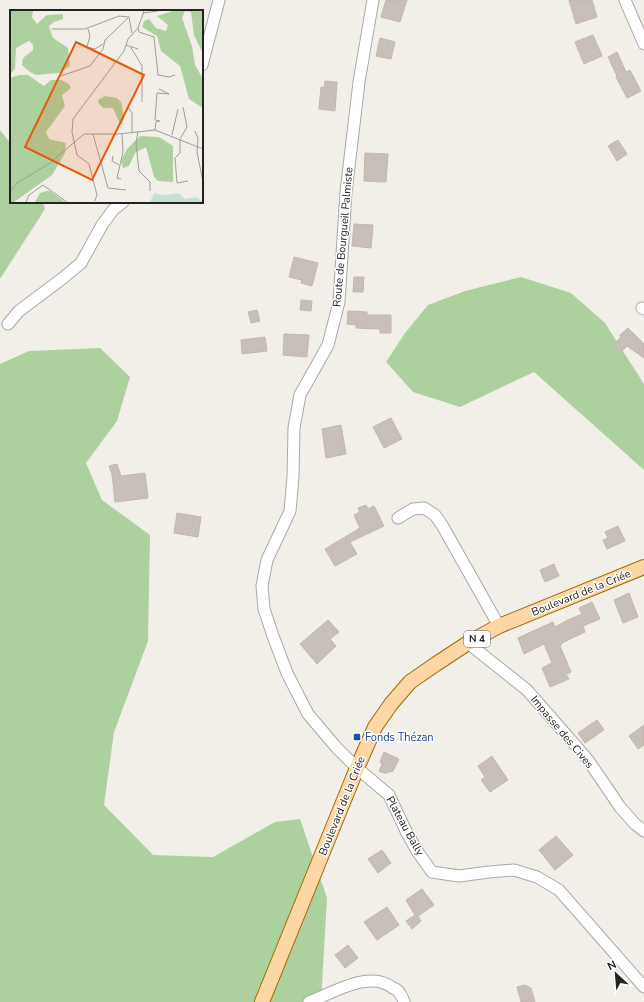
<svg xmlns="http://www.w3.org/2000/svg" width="644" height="1002" font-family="'Nunito Sans',sans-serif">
	<rect width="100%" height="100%" fill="#f2efe9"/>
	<g fill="#add19e">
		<polygon points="0,130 11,144 11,202 43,202 45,209 0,279"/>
		<polygon points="521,277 571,293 605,323 644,384 644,470 534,372 460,407 413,392 386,362 405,333 428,305 465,291"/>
		<polygon points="100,348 130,377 117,421 86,463 102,500 150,535 148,641 114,732 104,805 153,855 213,857 275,822 300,819 327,898 321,1002 0,1002 0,364 29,351"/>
	</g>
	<g fill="#c7bfb8" stroke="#c4b6ab">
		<polygon points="386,0 407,0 400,22 381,17"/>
		<polygon points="569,0 592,0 597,17 576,24"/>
		<polygon points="593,35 602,56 584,64 575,42"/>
		<polygon points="380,38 395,42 391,59 376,56"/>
		<polygon points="617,52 626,72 630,70 641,91 627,98 616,77 617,76 608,57"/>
		<polygon points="325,81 337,82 335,111 319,109 321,87 324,88"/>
		<polygon points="618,140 627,154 617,161 608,146"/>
		<polygon points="365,153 388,154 386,182 364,181"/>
		<polygon points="354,224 373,225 371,248 352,246"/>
		<polygon points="294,257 318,263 312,286 301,283 302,280 289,277"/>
		<polygon points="354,277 364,277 363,292 353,292"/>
		<polygon points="301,300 312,301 311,311 300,310"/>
		<polygon points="257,310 260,321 251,323 248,312"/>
		<polygon points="348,311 367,312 367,315 391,315 391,333 380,333 380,329 356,328 356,325 347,324"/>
		<polygon points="628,328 644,344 644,358 627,346 621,352 613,345 621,337 620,335"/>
		<polygon points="284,334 309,335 307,357 283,355"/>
		<polygon points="265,337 267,351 242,354 241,340"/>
		<polygon points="391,418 402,439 384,448 373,427"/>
		<polygon points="341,425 346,454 326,458 322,429"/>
		<polygon points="117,464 121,476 145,473 148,498 115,502 112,474 109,466"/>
		<polygon points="366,505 368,509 374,506 384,526 350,542 357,554 335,566 325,549 360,528 354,515 360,512 358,508"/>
		<polygon points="177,513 201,517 198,537 174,533"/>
		<polygon points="618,526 625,541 607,549 603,540 608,538 605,532"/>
		<polygon points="554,564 559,576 545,582 540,570"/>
		<polygon points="629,593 638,617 623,623 614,600"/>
		<polygon points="592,602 600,619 583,626 585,632 562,643 562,644 560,646 571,672 566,674 569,679 550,687 542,668 552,663 544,644 524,654 518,638 553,622 555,627 568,620 582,614 579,608"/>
		<polygon points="328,620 339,632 330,639 336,646 317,664 300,644"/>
		<polygon points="597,720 604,730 585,743 578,733"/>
		<polygon points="644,725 644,745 638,749 629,736"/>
		<polygon points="384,752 399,759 393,771 386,773 384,773 379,771 382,764 380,762"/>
		<polygon points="492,756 508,780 490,792 481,780 485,777 478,766"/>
		<polygon points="556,836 573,855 555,870 539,850"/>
		<polygon points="382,850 391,863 378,873 368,859"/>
		<polygon points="422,889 434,905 418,916 421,921 412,929 406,921 415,915 406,900"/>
		<polygon points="387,907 399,925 377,940 364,922"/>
		<polygon points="348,945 358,958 345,968 335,955"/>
		<polygon points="525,985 531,988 535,1002 521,1002 517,987"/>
	</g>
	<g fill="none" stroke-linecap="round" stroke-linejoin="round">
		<g stroke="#a9a9a9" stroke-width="13">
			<g id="minor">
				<polyline points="373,0 359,82 346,192 339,302 328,345 300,395 294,428 293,477 290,511 267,560 262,586 264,609 273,636 287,673 308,714 336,747 357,768 389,795 406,831 417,851 432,872 459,876 489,872 514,870 537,877 559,890 644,987"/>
				<polyline points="625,0 644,44"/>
				<polyline points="202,65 219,0"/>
				<polyline points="642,308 644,309"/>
				<polyline points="8,324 19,311 63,278 81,263 102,225 113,210 123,202"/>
				<polyline points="398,518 413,509 424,508 435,515 442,525 499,626"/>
				<polyline points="468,643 527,690 576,746 588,760 620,807 635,824 644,831"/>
				<path d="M309 1002C333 993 370 969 393 988 396 989 399 991 400 994 402 996 403 999 404 1002"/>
			</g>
		</g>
		<g stroke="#a06b00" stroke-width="16">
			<polyline id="major" points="262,1002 357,768 375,727 391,704 410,682 436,664 468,643 499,626 644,567"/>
		</g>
		<use href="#minor" stroke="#fff" stroke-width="11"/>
		<use href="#major" stroke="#fcd6a4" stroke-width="14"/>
	</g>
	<rect fill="#1a4fb4" stroke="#fff" stroke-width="1.5" x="353" y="733" width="8" height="8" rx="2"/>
	<g text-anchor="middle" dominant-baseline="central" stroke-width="3" stroke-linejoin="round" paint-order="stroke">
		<rect fill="#fff" stroke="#646464" stroke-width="1" x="464" y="631" width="26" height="16" rx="3"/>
		<g font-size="10" font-weight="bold" fill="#222">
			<text x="477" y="639">N 4</text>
		</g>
		<g font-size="11" fill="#222" stroke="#fff">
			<text transform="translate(343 237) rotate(-85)">Route de Bourgueil Palmiste</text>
			<text transform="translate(581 593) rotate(-22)">Boulevard de la Criée</text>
			<text transform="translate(562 732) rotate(50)">Impasse des Cives</text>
			<text transform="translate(342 806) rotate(-68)">Boulevard de la Criée</text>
			<text transform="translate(405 826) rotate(61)">Plateau Bally</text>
		</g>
		<g font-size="11" fill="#164399" stroke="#fff" text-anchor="start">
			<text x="365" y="737">Fonds Thézan</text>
		</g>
	</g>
	<g transform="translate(10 10)">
		<rect width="193" height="193" fill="#f2efe9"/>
		<path d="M0 1H23L22 7 27 14 37 5 53 4V9L44 12 39 16 43 28 58 38 60 56 49 63 26 65 20 62 12 55 13 48 23 40V35L19 31 6 38 5 59 0 64ZM163 1H193V44L184 25 181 2 175 1 172 8 182 36 185 55 193 69V98L179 89 170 56 151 41 147 26 132 17 134 11 139 9 146 18 156 21 158 15 147 6ZM9 65H18L34 76 41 70H51L59 74 61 78 52 85 55 96 36 122 39 129 56 133 55 143 42 165 4 192H0V68ZM95 86 107 88 111 92 114 107 112 115 110 114 103 98H94L89 94 88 90ZM130 126 149 127 163 136V172L148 171 144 167 136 137 125 143 119 156 113 158 111 151 117 139ZM37 181H40L55 192H25L30 183Z" fill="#add19e"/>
		<path d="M144 183 153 185 169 183 175 189 186 187 193 192H140Z" fill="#c6e0d4"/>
		<path fill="none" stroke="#9f9d99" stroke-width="1" d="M133 3 148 1M128 18 129 22 144 27 148 65 159 67 165 65M42 19H75L109 6 119 7 122 23M78 19 80 26 77 37 85 39 93 34M116 35 128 39M120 36 132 56V92M51 66 80 56 93 39 95 30 118 8M118 97 122 103V123M173 97 177 117 170 129V143L165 148 167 173 178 171M145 120 146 112 150 111 145 110 147 83 159 84 149 79M128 121 126 133 129 161 140 172V181M185 121 188 128 187 142 193 172M83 124 98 178 116 180M162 125 168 99M103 146 102 151 109 155M111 169 107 168 113 142 112 124M0 182 7 173 40 153 74 124H108L145 120 193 139M85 191 87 185 79 154 67 145 62 122 63 109 114 41 118 29 128 18 134 1M16 192 19 185 33 175 57 192"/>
		<path fill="#e8590c" fill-opacity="0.15" stroke="#e8590c" stroke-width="2" d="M66 32 134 65 82 170 15 137Z"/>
		<rect width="193" height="193" fill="none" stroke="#222" stroke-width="2"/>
	</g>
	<g transform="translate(616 974) rotate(334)" stroke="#ffffff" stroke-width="3" paint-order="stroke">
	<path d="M0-3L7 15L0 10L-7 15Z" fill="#222222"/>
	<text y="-6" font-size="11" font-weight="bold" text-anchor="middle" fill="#222222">N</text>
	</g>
</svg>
